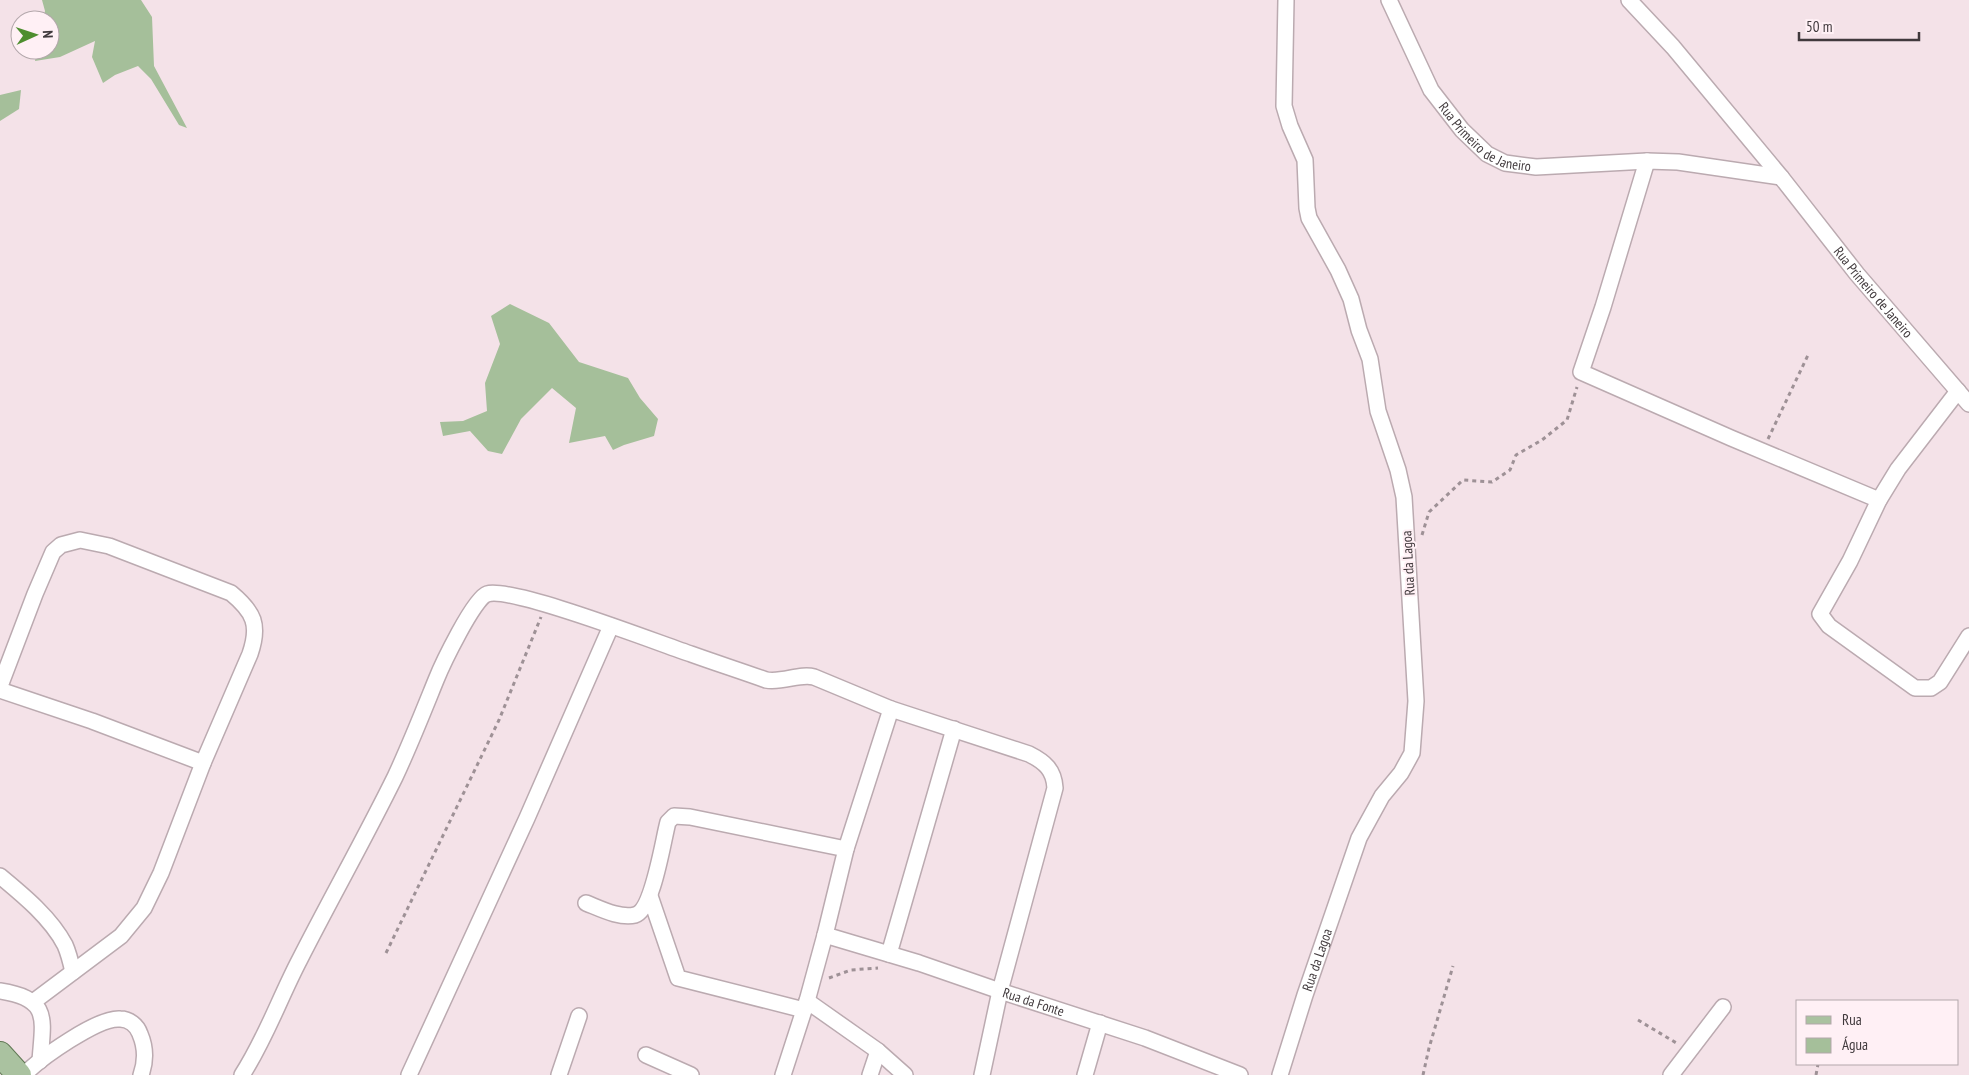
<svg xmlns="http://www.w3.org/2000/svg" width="1969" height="1075" font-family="'PT Sans Narrow',sans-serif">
	<rect width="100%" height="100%" fill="#f4e2e8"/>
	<g fill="#a5bf9a">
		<polygon points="42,0 141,0 152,17 154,66 187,128 179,125 151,79 138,66 115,75 103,83 92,57 95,41 60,57 35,61 37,50 50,50 50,20 43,20 45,11"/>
		<polygon points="21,90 19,109 0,121 0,95"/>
		<polygon points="510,304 549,323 579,362 628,378 640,398 658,419 654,436 624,445 613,450 605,436 569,443 576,408 552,388 521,419 502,454 488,451 470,431 443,436 440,422 463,421 487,411 485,383 500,344 491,316"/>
	</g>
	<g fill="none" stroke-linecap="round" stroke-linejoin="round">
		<g stroke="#bbaab0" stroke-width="18">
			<g id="street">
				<path id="s1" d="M1389 0 1431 90 1462 130 1487 154 1505 163 1536 167 1647 161 1678 162 1781 177"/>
				<path id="s2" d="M1629 0 1673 47 1781 177 1857 274 1969 404"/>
				<polyline points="1647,161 1603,307 1581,372 1731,438 1879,500"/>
				<polyline points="1958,391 1898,469 1879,500 1850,561 1820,614 1829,626 1915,688 1931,688 1940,682 1969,636"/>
				<path d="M0 686 35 594 53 552 61 545 80 540 109 546 231 593C254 612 260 625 250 654L203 763 161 873 144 908 121 936 33 1002"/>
				<polyline points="0,690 92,721 203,763"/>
				<path d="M0 876C23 895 51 918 65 945 69 954 71 963 73 972"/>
				<polyline points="650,896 678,978 804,1010"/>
				<path d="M586 903C599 908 620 919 635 915 653 910 663 840 668 822L674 816 690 817 846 849"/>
				<path id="s3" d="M825 935 919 963 1000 991 1145 1038 1240 1075"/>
				<polyline points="889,954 954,729"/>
				<path d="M0 991C51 999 43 1019 40 1061"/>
				<polyline points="807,1001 878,1051 905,1075"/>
				<polyline points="646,1055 691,1075"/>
				<path d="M24 1075C39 1059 98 1017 120 1019 129 1019 137 1025 140 1034 146 1048 146 1061 141 1075"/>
				<path d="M242 1075C266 1038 280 997 300 959 331 898 365 838 395 777 410 745 423 712 436 680 442 665 474 598 487 594 512 586 658 643 691 654 716 663 741 671 766 680 783 683 800 673 814 677L891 709 1029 754C1045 762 1054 770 1055 788L1000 991 982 1075"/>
				<polyline points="409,1075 527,818 611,626"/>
				<polyline points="559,1075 579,1016"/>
				<polyline points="783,1075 807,1001 825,935 846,849 891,709"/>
				<polyline points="870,1075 878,1051"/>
				<polyline points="1085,1075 1100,1023"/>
				<path id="s4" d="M1280 1075 1305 995 1359 838 1382 796 1401 773 1412 753 1416 701 1404 497 1398 470 1378 411 1370 359 1359 330 1351 299 1338 270 1309 218 1307 208 1305 160 1290 126 1284 106 1286 0"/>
				<polyline points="1671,1075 1723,1007"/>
			</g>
		</g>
		<g stroke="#607854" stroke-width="26">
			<polyline id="primary" points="0,1054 19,1075"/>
		</g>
		<g stroke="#9e9196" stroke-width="3" stroke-dasharray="4 4" stroke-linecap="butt">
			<polyline points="1768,439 1809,353"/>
			<polyline points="1422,535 1429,512 1463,480 1492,482 1510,470 1516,455 1542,440 1567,420 1577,387"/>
			<polyline points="386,953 499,720 541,617"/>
			<polyline points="829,978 851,970 878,968"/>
			<polyline points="1638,1020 1678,1044"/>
			<polyline points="1423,1075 1429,1048 1453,966"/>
			<polyline points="1816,1075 1818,1064"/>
		</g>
		<use href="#street" stroke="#fff" stroke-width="15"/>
		<use href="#primary" stroke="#aac2a0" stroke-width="24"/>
	</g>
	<g text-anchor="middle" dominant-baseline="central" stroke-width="4" stroke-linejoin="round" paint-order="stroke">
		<g font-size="14" fill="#40393c" stroke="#fff0f5">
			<text stroke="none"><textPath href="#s1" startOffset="174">Rua Primeiro de Janeiro</textPath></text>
			<text stroke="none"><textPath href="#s2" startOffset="381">Rua Primeiro de Janeiro</textPath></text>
			<text transform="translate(1408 563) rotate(-93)">Rua da Lagoa</text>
			<text stroke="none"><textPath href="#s4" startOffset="121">Rua da Lagoa</textPath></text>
			<text stroke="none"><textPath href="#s3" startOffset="219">Rua da Fonte</textPath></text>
		</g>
	</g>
	<rect x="1796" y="1000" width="162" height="65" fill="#fff0f5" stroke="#b3a7ab"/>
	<rect x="1806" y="1016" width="25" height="8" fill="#aac2a0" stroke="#b3a7ab"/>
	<text x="1842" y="1025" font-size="15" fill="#40393c">Rua</text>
	<rect x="1806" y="1038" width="25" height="15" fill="#a5bf9a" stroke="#b3a7ab"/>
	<text x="1842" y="1050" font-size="15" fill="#40393c">Água</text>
	<g transform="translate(35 35) rotate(87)"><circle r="24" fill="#fff0f5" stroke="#b3a7ab"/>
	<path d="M0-4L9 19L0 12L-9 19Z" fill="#4e8e2f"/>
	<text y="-8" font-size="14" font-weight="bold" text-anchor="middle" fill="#40393c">N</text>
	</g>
	<path d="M1799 32v8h120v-8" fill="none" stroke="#40393c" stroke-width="2.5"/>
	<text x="1806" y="32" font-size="15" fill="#40393c" stroke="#fff0f5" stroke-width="4" paint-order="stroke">50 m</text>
</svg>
